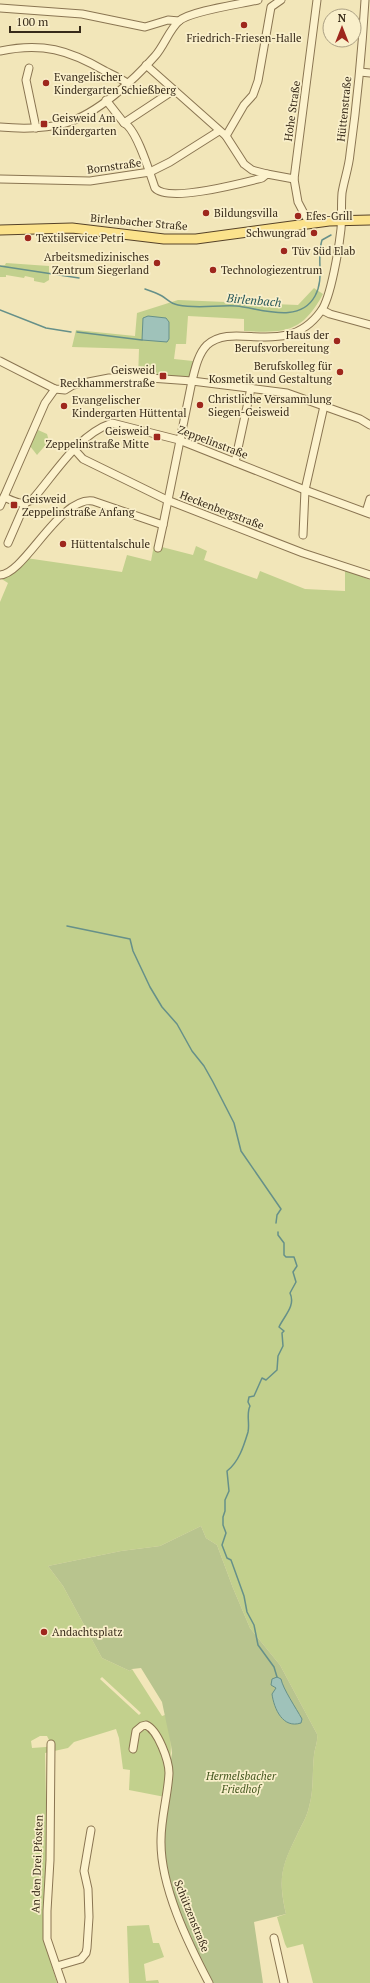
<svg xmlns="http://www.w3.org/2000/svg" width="370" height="1983" font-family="'PT Serif',serif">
	<rect width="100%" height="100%" fill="#f2e6b9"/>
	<g fill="#c2d08d" fill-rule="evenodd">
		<polygon points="6,263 49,266 49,280 44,283 34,281 34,278 25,276 24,278 6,275 6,277 0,277 0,266 5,265"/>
		<path d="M314 288 323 294C302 333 285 333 244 331V319L188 316 186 344H176L174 359 193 361 188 384 138 380 139 349 72 347 76 330 135 336 137 313 178 300 298 305Z"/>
		<polygon points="38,430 47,434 49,441 37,455 30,446"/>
		<path d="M154 545 193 555 196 546 207 551 204 560 257 579 260 571 305 589 345 591V570L370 580V1983H313L303 1944 287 1948 285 1944 277 1917 286 1914C278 1878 281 1867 297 1835 301 1826 307 1817 309 1807 314 1790 312 1773 314 1755 315 1747 318 1742 317 1734L280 1665 250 1628 233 1588 217 1545 206 1538 201 1526 160 1546 121 1551 48 1566 63 1586 102 1658 130 1671 132 1669 162 1716 165 1715C176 1742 169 1769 165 1797L129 1790 130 1770 123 1769 119 1738 116 1729 74 1742 68 1748 45 1753 47 1848 43 1936 57 1983H0V602L8 583 0 578 26 558 122 572 127 555 151 561ZM102 1677 141 1713 139 1715 100 1679ZM40 1736H47L51 1744 46 1747 32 1748 31 1741Z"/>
		<polygon points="149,1925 153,1943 159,1943 164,1957 144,1964 146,1981 158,1980 159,1983 129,1983 127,1926"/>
	</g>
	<path fill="#b8c48e" d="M201 1526 206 1538 217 1545 233 1588 250 1628 280 1665 317 1734C318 1742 315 1747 314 1755 312 1773 314 1790 309 1807 307 1817 301 1826 297 1835 281 1867 278 1879 286 1914L254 1922 263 1983H209L165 1877 164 1803 172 1753 171 1745 162 1702 141 1668 132 1669 130 1671 102 1658 63 1586 48 1566 121 1551 160 1546Z"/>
	<g fill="#9fc2ba" stroke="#669089">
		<polygon points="148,316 166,318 169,322 169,339 167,342 142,340 143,318"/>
		<path d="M277 1677 281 1679C283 1689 296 1708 302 1719L301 1723C283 1729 274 1709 272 1694L276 1688 271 1685 272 1679Z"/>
	</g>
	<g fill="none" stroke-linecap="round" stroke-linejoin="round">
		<g stroke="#669089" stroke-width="1.5">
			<polyline points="0,266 79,278"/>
			<path d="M145 289C151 291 157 293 162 296 167 299 171 304 178 305 197 309 216 305 236 306 260 308 299 325 315 296 325 278 316 259 322 240L331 235"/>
			<polyline points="0,310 46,328 71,332"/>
			<polyline points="77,332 142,340"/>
			<polyline points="67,926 130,939 133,951 150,987 162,1007 177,1024 192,1051 204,1066 213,1082 234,1123 241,1151 281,1209 277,1215 276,1223"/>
			<path d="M277 1677 274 1667 258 1645 254 1625 247 1612 244 1596 231 1560 227 1558 222 1545 226 1533 223 1525V1517L225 1511V1500L229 1491 227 1471C239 1462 244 1445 248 1432 250 1423 246 1414 250 1406L248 1402 249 1397 254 1396 262 1378 266 1380 277 1370 278 1356 283 1346 282 1333 284 1331 279 1327C284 1316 296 1306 290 1293L296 1282 293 1272 297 1266 294 1257H286L284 1255V1243L278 1235V1232"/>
		</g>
		<g stroke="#8a7552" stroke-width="9">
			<g id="minor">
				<polyline points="0,8 82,14 145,27 168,20 179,21"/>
				<path d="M0 51C42 42 69 50 105 71 113 75 120 78 127 83"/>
				<polyline points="146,65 226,136 244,164 252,170 267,174"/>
				<polyline points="29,68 26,80 36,128"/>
				<polyline points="360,72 370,73"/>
				<path d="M106 100 124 123C137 129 150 174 155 188 168 203 242 183 262 178L267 174 294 179"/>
				<polyline points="124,123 174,90"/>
				<path d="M0 127C22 129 45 129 66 123 97 114 134 80 155 56 164 46 169 30 179 21 190 11 241 4 258 0"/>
				<polyline points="226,136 244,105 253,95 258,81 271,7 281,0"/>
				<polyline points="0,179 90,181 150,172 170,162 219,131"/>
				<polyline points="309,223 298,202 294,179 317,0"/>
				<polyline points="322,310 330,314 370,325"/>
				<polyline points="0,361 55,389 65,390 73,385 109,378 136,377 192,381 287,393 360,419 370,425"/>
				<polyline points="74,449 83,459 167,500 303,553 370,575"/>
				<polyline points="235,462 251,388"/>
				<path d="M4 497C15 502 21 506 32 500 55 474 77 435 112 423L179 440 305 490 370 514"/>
				<polyline points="0,506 45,403 55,389"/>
				<polyline points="366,512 370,499"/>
				<polyline points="303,535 305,490 324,406"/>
				<polyline points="8,543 25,504"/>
				<polyline points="158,548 163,525"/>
				<path d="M0 575C25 574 59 496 93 501L163 525 192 381C195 369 198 354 207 345 234 320 286 360 321 311 331 298 339 247 341 229 342 217 341 205 342 193 344 180 349 167 350 154 357 103 362 51 365 0"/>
				<polyline points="51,1744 50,1860 47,1911 47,1939 62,1983"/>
				<path d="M133 1749 136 1731 142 1726 146 1725C158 1730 169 1761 169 1773 168 1795 161 1817 161 1840 160 1886 188 1943 209 1983"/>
				<polyline points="274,1938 284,1983"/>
				<polyline points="57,1966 81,1959 86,1953 87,1948 89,1917 88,1889 84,1871 91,1830"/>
			</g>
		</g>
		<g stroke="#564228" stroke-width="11">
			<polyline id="major" points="0,230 72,228 164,239 196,239 329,221 370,220"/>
		</g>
		<use href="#minor" stroke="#fcf2cd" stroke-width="7"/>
		<use href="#major" stroke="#fbe28c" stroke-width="9"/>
	</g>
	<g fill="#9e271d" stroke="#f9efca" stroke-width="1.5">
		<circle cx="244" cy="25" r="4"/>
		<circle cx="46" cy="83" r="4"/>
		<rect x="40" y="120" width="8" height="8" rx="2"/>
		<circle cx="206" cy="213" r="4"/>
		<circle cx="298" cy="216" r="4"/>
		<circle cx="314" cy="233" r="4"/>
		<circle cx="28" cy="238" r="4"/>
		<circle cx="284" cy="251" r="4"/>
		<circle cx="157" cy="263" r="4"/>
		<circle cx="213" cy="270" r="4"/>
		<circle cx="337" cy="341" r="4"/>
		<circle cx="340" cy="372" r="4"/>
		<rect x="159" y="372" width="8" height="8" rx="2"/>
		<circle cx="200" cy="405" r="4"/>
		<circle cx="64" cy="406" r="4"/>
		<rect x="153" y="433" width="8" height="8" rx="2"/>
		<rect x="10" y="501" width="8" height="8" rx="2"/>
		<circle cx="63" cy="544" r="4"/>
		<circle cx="44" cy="1632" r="4"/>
	</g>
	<g text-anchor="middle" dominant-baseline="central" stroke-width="3.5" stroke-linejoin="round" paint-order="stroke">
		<g font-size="11" fill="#372a19" stroke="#f9efca" text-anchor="start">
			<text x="244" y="38" text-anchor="middle">Friedrich-Friesen-Halle</text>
			<text x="54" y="77">Evangelischer<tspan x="54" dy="13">Kindergarten Schießberg</tspan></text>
			<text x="52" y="118">Geisweid Am<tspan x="52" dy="13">Kindergarten</tspan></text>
			<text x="214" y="213">Bildungsvilla</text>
			<text x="306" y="216">Efes-Grill</text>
			<text x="306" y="233" text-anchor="end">Schwungrad</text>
			<text x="36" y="238">Textilservice Petri</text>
			<text x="292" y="251">Tüv Süd Elab</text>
			<text x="149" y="257" text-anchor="end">Arbeitsmedizinisches<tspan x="149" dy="13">Zentrum Siegerland</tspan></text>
			<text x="221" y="270">Technologiezentrum</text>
			<text x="329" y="335" text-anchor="end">Haus der<tspan x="329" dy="13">Berufsvorbereitung</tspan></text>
			<text x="332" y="366" text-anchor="end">Berufskolleg für<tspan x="332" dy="13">Kosmetik und Gestaltung</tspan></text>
			<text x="155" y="370" text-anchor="end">Geisweid<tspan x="155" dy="13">Reckhammerstraße</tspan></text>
			<text x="208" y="399">Christliche Versammlung<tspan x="208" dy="13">Siegen-Geisweid</tspan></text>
			<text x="72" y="400">Evangelischer<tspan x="72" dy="13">Kindergarten Hüttental</tspan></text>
			<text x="149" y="431" text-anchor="end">Geisweid<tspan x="149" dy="13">Zeppelinstraße Mitte</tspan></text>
			<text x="22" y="499">Geisweid<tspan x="22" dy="13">Zeppelinstraße Anfang</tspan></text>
			<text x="71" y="544">Hüttentalschule</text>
			<text x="52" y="1632">Andachtsplatz</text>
		</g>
		<g font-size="11" fill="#372a19" stroke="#f9efca">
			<text transform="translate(344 109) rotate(-84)">Hüttenstraße</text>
			<text transform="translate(292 111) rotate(-82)">Hohe Straße</text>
			<text transform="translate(114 166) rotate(-8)">Bornstraße</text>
			<text transform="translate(139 222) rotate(5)">Birlenbacher Straße</text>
			<text transform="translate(213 442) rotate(21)">Zeppelinstraße</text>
			<text transform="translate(222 510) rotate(21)">Heckenbergstraße</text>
			<text transform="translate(37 1864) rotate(-88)">An den Drei Pfosten</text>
			<text transform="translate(192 1916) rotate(68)">Schützenstraße</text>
		</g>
		<g font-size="11" font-style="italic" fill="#43561e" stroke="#f9efca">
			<text x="241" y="1776">Hermelsbacher<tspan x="241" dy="13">Friedhof</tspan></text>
		</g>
		<g font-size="12" font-style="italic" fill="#275759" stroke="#f9efca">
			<text transform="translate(254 300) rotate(5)">Birlenbach</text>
		</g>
	</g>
	<g transform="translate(342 28)"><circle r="19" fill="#f9efca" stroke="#aba083"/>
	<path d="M0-3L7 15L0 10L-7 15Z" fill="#9e271d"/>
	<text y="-6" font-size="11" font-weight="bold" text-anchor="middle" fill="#372a19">N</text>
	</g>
	<path d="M10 26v6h70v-6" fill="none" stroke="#372a19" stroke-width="2"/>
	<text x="16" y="26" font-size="12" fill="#372a19" stroke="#f9efca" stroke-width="3" paint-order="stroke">100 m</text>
</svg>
